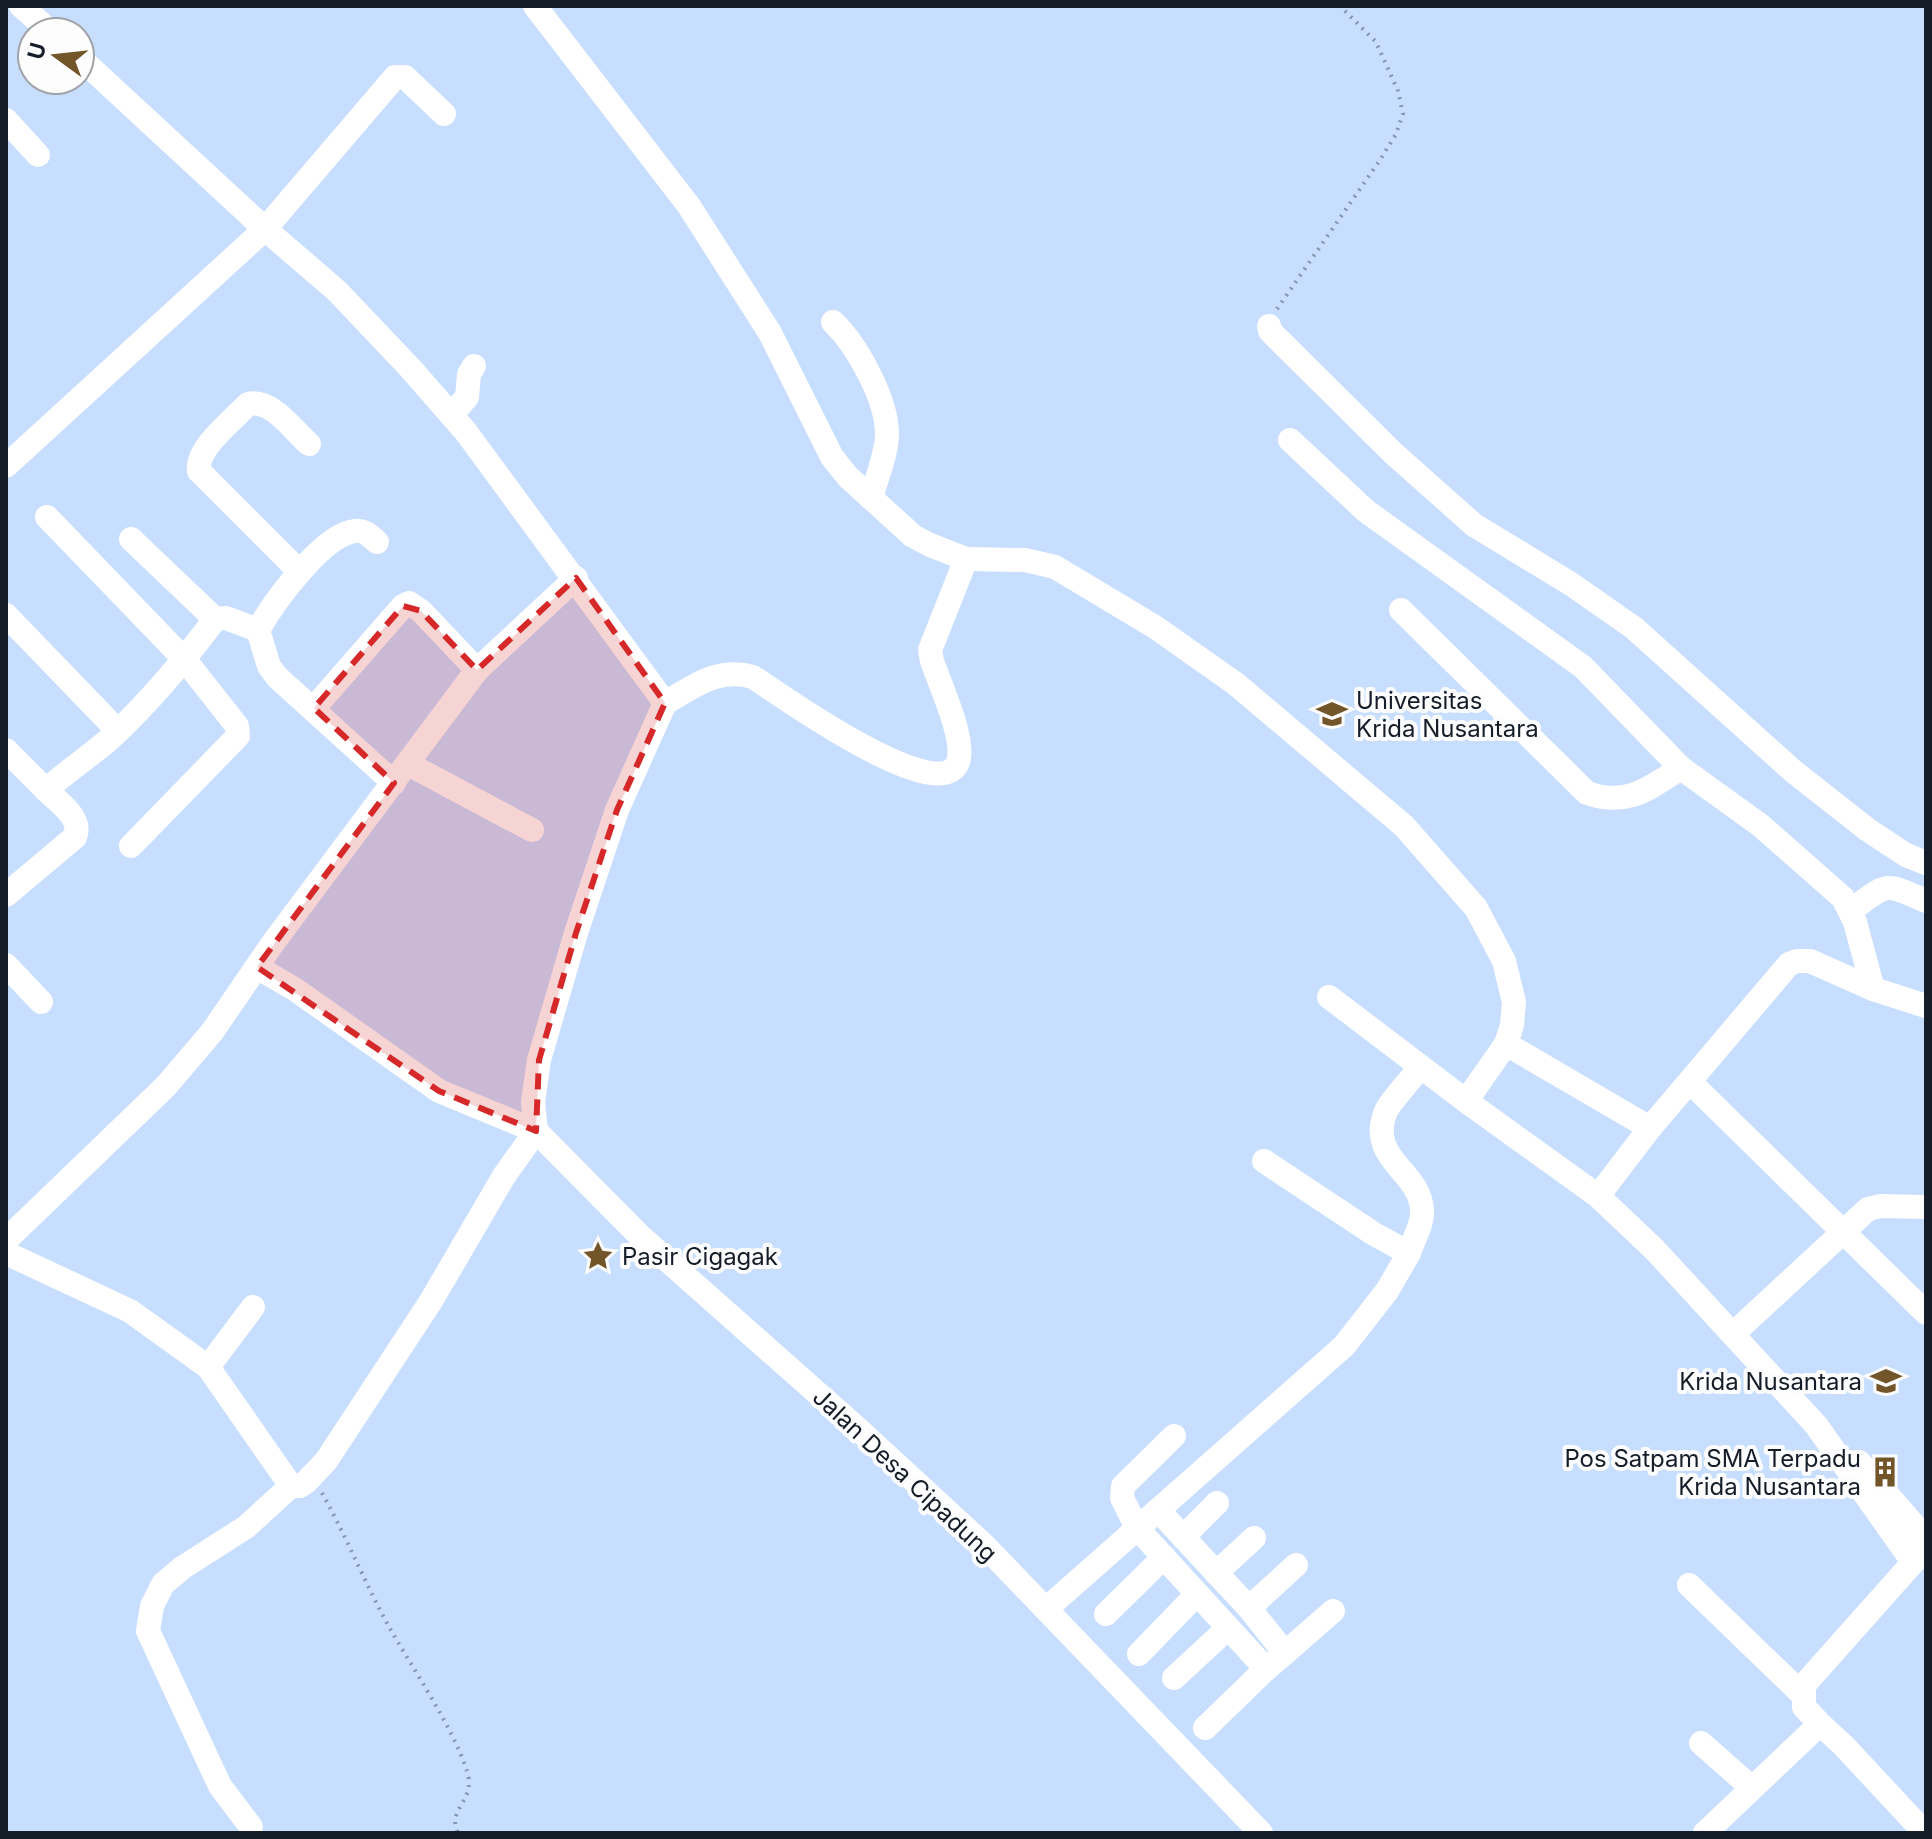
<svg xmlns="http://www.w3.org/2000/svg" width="1932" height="1839" font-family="Inter,sans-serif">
	<rect width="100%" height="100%" fill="#c7deff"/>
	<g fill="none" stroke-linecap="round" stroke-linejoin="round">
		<g stroke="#8496af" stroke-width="4" stroke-dasharray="2 6" stroke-linecap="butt">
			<polyline points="1277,309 1380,160 1396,134 1403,114 1398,91 1376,42 1340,6"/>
			<path d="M322 1493C346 1536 364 1581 388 1625 412 1668 452 1725 467 1771 477 1801 446 1808 458 1833"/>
		</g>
		<g stroke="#fff" stroke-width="24">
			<polyline points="21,6 51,32"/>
			<path d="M535 6 689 206 770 333 832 457 848 477 913 536 930 545 966 559 930 650 932 661C940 685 966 740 958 762 941 810 779 694 753 677 717 667 695 686 665 703"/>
			<polyline points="6,120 38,155"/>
			<path d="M833 322C857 345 886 398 887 432 888 450 876 480 871 498"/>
			<polyline points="1269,326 1270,331 1393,453 1474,525 1571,584 1634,628 1793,771 1868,830 1906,855 1926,863"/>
			<polyline points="452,414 467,397 469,374 474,366"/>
			<polyline points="1290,440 1366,511 1583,667 1681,768 1760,825 1843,898 1855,922 1873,989"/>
			<polyline points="6,466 265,229 395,77 405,77 444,114"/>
			<polyline points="47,517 185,660 237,726 238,736 131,846"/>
			<polyline points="131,539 215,619"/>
			<path d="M377 542C371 537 364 529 355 531 322 535 274 602 258 630L269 666 277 677 394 783"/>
			<polyline points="966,559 1025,560 1055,567 1155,627 1236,684 1404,826 1476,908 1504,961 1514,1002 1512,1025 1506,1044 1466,1101"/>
			<path d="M300 572 199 471C195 449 233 420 248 404 271 398 293 430 309 444"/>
			<path d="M1401 610 1587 793C1627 807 1648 789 1681 768"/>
			<polyline points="6,615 118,731"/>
			<polyline points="314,708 403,606 409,603 421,611 477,670"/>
			<polyline points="6,750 46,790"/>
			<polyline points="408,764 532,830"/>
			<path d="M6 895 75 837C83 818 59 803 46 790 67 771 92 755 113 736 151 700 184 661 215 619L226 618 258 630"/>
			<path d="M1851 910C1889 883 1883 882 1926 901"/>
			<polyline points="6,965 41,1002"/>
			<polyline points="257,967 296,990 439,1091 536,1131 640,1236 859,1430 985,1546 1261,1833"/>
			<polyline points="1329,997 1466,1101 1598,1196 1655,1250 1816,1425 1913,1562"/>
			<polyline points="1506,1044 1650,1128"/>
			<polyline points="1690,1082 1926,1313"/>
			<path d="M1264 1161 1374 1234 1409 1253C1413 1240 1423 1224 1422 1211 1421 1170 1366 1160 1386 1111 1392 1099 1411 1080 1420 1067"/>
			<polyline points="1598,1196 1650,1128 1789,964 1797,961 1810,961 1873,989 1926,1006"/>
			<polyline points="6,1240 166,1086 212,1032 273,943 477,670 576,578"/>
			<polyline points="6,1253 130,1311 208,1367 291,1486 300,1486 306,1482 326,1461 431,1301 504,1176 536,1131 533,1102 539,1060 576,933 617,810 665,703 466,432 411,369 337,291 265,229 80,58"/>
			<polyline points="1734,1333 1868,1209 1881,1206 1926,1207"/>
			<polyline points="208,1367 253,1307"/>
			<polyline points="1859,1462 1926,1539"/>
			<polyline points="1158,1510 1249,1608 1285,1653 1266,1669 1137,1528 1122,1498 1123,1486 1174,1436"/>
			<polyline points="1183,1537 1217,1503"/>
			<polyline points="1216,1573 1254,1538"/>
			<polyline points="1689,1585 1803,1695"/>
			<polyline points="1249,1608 1296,1565"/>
			<polyline points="1046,1609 1344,1346 1387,1291 1409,1253"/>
			<polyline points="1106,1614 1164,1557"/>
			<polyline points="1285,1653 1333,1611"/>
			<polyline points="1139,1654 1197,1594"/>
			<polyline points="1174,1678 1228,1628"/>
			<polyline points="1820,1724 1843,1745 1925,1833"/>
			<polyline points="1205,1728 1266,1669"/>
			<polyline points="1701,1743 1752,1788"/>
			<polyline points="251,1827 220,1786 148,1631 152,1606 163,1584 182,1568 246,1527 291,1486"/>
			<polyline points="1705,1833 1820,1724 1804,1707 1804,1685 1926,1548"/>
		</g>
	</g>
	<path fill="#d62828" fill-opacity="0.2" stroke="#d62828" stroke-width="6" stroke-dasharray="16 10" stroke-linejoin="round" d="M576 578 665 703 617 810 576 933 539 1060 536 1131 439 1091 257 967 394 783 314 708 403 606 421 611 477 670Z"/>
	<defs>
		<g id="university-bare" transform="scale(2.4)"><path d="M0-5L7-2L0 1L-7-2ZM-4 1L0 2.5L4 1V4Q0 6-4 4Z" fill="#725629" stroke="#fdfdfd" stroke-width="2.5" paint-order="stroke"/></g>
		<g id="sight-bare" transform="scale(2.4)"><path d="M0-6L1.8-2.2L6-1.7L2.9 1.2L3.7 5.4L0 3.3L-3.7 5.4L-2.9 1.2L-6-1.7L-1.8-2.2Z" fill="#725629" stroke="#fdfdfd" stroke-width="2.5" paint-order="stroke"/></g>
		<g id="school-bare" transform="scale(2.4)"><path d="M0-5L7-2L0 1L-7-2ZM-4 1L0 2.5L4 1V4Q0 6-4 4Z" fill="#725629" stroke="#fdfdfd" stroke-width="2.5" paint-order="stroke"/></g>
		<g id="building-bare" transform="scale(2.4)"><path d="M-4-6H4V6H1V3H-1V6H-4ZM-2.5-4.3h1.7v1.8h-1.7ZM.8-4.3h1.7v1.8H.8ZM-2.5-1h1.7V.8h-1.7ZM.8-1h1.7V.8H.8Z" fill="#725629" stroke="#fdfdfd" stroke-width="2.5" paint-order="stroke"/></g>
	</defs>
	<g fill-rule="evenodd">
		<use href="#university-bare" x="1332" y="714"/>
		<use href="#sight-bare" x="598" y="1256"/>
		<use href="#school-bare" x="1886" y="1381"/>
		<use href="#building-bare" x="1885" y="1472"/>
	</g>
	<g text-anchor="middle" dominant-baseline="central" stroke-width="8" stroke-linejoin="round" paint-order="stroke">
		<g font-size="24" fill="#151d29" stroke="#fdfdfd" text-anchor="start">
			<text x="1356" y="700">Universitas<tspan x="1356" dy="28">Krida Nusantara</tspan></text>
			<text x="622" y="1256">Pasir Cigagak</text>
			<text x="1862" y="1381" text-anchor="end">Krida Nusantara</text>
			<text x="1861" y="1458" text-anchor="end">Pos Satpam SMA Terpadu<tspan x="1861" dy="28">Krida Nusantara</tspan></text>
		</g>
		<g font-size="24" fill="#151d29" stroke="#fdfdfd">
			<text transform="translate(905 1475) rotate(43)">Jalan Desa Cipadung</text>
		</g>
	</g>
	<rect width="1932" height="1839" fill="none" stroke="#151d29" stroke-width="16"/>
	<g transform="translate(56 56) rotate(285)"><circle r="38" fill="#fdfdfd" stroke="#a0a3a8" stroke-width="2"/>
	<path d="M0-6L14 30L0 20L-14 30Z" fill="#725629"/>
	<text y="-12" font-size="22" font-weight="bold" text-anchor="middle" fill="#151d29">U</text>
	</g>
</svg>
